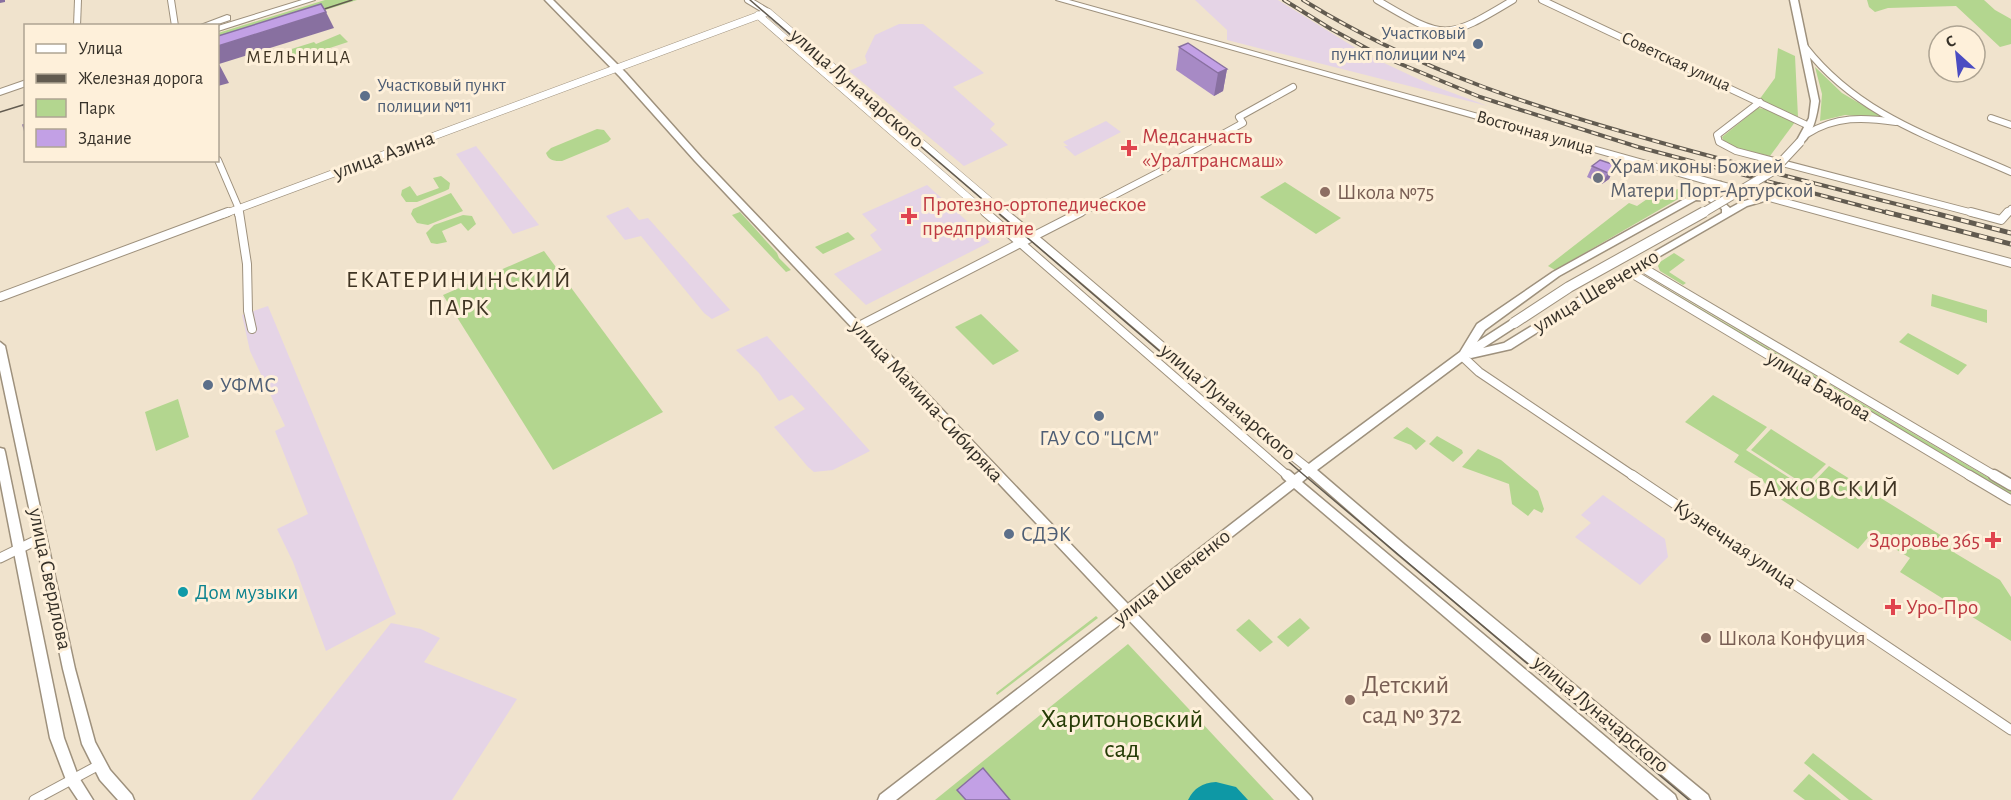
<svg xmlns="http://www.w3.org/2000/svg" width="2011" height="800" font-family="'Alegreya Sans',sans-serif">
	<rect width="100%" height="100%" fill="#f0e3cd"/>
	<g fill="#e5d4e6">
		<polygon points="1195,0 1278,0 1367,55 1431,85 1488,106 1227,40 1227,30"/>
		<polygon points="899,24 923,24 984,73 953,87 995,124 990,129 1008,145 964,166 849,71 867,63 865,56 875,35"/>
		<polygon points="1106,121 1121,132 1075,156 1064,146 1068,146 1063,142"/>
		<polygon points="476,146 539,225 513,234 456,154"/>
		<polygon points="927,185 990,242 866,305 834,274 882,250 870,235 877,230 862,214"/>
		<polygon points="628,207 639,220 648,218 730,310 712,319 704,313 641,236 625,240 606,216"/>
		<polygon points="268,306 396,614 326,651 293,562 277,529 308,514 275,431 285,426 250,351 242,315"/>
		<polygon points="767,336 870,451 833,470 814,472 808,467 774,427 805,409 792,395 779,401 759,373 736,350"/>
		<polygon points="1603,495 1665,539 1668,557 1640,585 1575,537 1591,523 1581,515"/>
		<polygon points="391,623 421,629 440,638 424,662 517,699 452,800 251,800"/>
	</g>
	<g fill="#b3d68f">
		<polygon points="325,0 357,0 218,44 218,33"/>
		<polygon points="1867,0 1984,0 1995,10 2011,19 2011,44 2000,47 1956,6 1888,8 1875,12 1869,7"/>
		<polygon points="340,34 348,42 287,62 282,52 314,42 316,44"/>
		<polygon points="1778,48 1795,56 1798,117 1792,116 1759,100 1775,78"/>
		<polygon points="1815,67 1842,93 1881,116 1880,118 1845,115 1820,121 1822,94"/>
		<polygon points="1758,108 1766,109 1795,122 1770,156 1732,147 1724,142 1722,137"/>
		<path d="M597 129 604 130 611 139 608 142 562 161C554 161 549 161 546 153L551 148Z"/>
		<polygon points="441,176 450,183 449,189 445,191 417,202 406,202 401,195 402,190 410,186 417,196 439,188 433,178"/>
		<polygon points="1285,182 1341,218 1316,234 1260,197"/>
		<polygon points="1685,187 1692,191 1555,270 1548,266 1629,203 1637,206 1650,197"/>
		<polygon points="451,193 463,211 428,225 417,223 411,214 413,209"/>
		<polygon points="740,212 777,253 779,258 791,270 786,272 732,215"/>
		<polygon points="463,215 472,216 476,224 468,231 461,223 442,231 447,242 437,244 431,243 426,233 434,225"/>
		<polygon points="848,232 855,239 823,254 815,247"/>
		<polygon points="544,251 663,412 553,470 443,295"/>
		<polygon points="1674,253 1685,260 1669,272 1686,283 1683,285 1660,271 1658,266 1660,262"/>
		<polygon points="1654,281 2011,491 2011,497 1651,283"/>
		<polygon points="1932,294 1987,310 1987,323 1931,306"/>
		<polygon points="981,314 1019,351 993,365 955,327"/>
		<polygon points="1908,333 1967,365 1958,375 1899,342"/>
		<polygon points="1713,395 1767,427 1746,450 1807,489 1829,466 1947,539 1955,553 2000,580 2011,597 2011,641 1900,572 1910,558 1871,534 1858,549 1771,493 1762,479 1734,462 1739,455 1685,422"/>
		<polygon points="178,399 189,437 156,451 145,412"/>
		<polygon points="1407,427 1426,441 1416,450 1411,445 1393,438"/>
		<polygon points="1771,429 1826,464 1805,485 1751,450"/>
		<polygon points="1437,436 1462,450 1463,453 1453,462 1429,444"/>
		<polygon points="1478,449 1501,460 1538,491 1544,509 1542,513 1534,509 1528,516 1512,504 1509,484 1462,467"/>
		<polygon points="1096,616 1098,618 997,695 996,693"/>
		<polygon points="1300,618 1310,628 1288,647 1277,637"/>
		<polygon points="1249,619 1273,642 1260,652 1236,630"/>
		<polygon points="1128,644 1274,800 935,800"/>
		<polygon points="1813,753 1873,800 1849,800 1804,763"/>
		<polygon points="1809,774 1841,800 1805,800 1793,791"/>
	</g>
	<path fill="#0e98a5" d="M1216 782 1236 787 1248 800H1188C1194 788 1202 783 1216 782Z"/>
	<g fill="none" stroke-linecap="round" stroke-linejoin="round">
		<g stroke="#9e917d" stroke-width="8">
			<g id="minor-far2">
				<polyline points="171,0 175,26"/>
				<polyline points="748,0 768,12"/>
				<path d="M1377 0C1445 40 1445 41 1513 0"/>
				<polyline points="1542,0 1809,126"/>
				<polyline points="77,26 78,0"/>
				<path d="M1805 47C1859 116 1934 138 2011 172"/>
				<polyline points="1760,102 1717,135 1719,142 1736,151 1977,214"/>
				<polyline points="1991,118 2011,125"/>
				<path d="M1807 134C1836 116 1863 117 1896 122"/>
				<polyline points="218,160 239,209 238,214"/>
				<polyline points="1078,214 1167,168 1172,162 1243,123 1239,117 1293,87"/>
				<polyline points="2007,214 2011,209"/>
			</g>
		</g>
		<g stroke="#9e917d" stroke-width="10">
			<g id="minor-far1">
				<polyline points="239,212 247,264 248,311 252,329"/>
				<polyline points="1971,212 2001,220 2008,212"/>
				<polyline points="1628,271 1972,477"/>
				<polyline points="857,327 1081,212"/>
				<polyline points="1462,356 1479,372 1635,477"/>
			</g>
		</g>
		<g stroke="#9e917d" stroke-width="11">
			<g id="minor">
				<polyline points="1632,475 2011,730"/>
				<polyline points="1969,475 2011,500"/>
				<polyline points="0,558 41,538"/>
				<polyline points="34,800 99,765"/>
			</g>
		</g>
		<g stroke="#9e917d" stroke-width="8">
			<g id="tertiary-far2">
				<polyline points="758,15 987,214"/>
				<polyline points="224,214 768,12 1005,214"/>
			</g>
		</g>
		<g stroke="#9e917d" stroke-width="10">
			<g id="tertiary-far1">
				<polyline points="985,212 1289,477"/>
				<path d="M1003 212C1107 296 1205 387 1310 470"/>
				<polyline points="1638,265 1997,477"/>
				<polyline points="0,297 228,212"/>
			</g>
		</g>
		<g stroke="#9e917d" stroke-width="13">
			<g id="tertiary">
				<polyline points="1287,475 1295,482"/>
				<polyline points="1994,475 2011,485"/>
				<polyline points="1128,612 1307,800"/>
			</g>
		</g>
		<g stroke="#9e917d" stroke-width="3">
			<g id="secondary">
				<path d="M545 0H553L626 73 701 157 1128 604 1314 460 1460 352 1477 324 1553 272 1715 182H1721L1722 184 1707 194 1719 198 1730 208 1741 202 1768 194 1771 195V199L1747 206 1641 267 1511 349 1471 358 1468 357 1317 470 1405 545 1708 795 1710 800H1692L1397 553 1309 476 1302 482 1675 795 1677 800H1659L1294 488 896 800H878L880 795 1119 611 695 161 620 77ZM1696 200 1709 201 1722 209V213L1635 263 1504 343 1483 348 1517 326 1519 323 1517 320H1511L1477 342 1485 330 1559 276Z"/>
				<path d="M1790 0H1798L1819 101C1817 115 1813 137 1800 145L1796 142 1809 118 1811 101Z"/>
				<polygon points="0,342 5,346 75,669 95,742 110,770 132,795 134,800 118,800 100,780 82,744 63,669 0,370"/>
				<polygon points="0,448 4,449 5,452 64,738 78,776 93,800 78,800 68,785 50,738 0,480"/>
			</g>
		</g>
		<g stroke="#9e917d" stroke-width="2">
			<g id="primary">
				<polygon points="302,0 315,0 218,31 218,26"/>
				<polygon points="1056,0 1069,0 1722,182 2011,259 2011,267 1714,186"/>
				<polygon points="227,15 230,16 230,20 212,26 198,26"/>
				<polygon points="26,80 26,86 0,95 0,89"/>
			</g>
		</g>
		<use href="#minor-far2" stroke="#fff" stroke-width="6"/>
		<use href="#minor-far1" stroke="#fff" stroke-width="8"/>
		<use href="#minor" stroke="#fff" stroke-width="9"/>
		<use href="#tertiary-far2" stroke="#fff" stroke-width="7"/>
		<use href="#tertiary-far1" stroke="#fff" stroke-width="8"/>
		<use href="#tertiary" stroke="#fff" stroke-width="10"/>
		<use href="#secondary" fill="#fff" fill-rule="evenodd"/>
		<use href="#primary" fill="#fff" fill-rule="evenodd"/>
		<g stroke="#625b50" stroke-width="1.5">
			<polyline points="750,0 1304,475 1689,800"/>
			<polyline points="309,14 352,0"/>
			<polyline points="0,112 26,104"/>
		</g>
		<g stroke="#625b50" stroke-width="4">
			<g id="rail-far1">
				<polyline points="1284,0 1331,29 1379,55 1480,97 1638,147 1892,214"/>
				<path d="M1303 0C1419 72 1542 110 1673 146 1760 170 1848 192 1936 214"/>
			</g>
		</g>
		<g stroke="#625b50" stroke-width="5">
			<g id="rail">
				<polyline points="1886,212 2011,244"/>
				<polyline points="1930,212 2011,233"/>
			</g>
		</g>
		<use href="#rail-far1" stroke="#fef0da" stroke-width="2" stroke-dasharray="7" stroke-linecap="butt"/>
		<use href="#rail" stroke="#fef0da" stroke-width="3" stroke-dasharray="8" stroke-linecap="butt"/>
		<g stroke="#9e917d" stroke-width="10" stroke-linecap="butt">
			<polyline id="secondary-bridge-far1" points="1701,214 1773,171 1800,142"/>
		</g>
		<g stroke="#9e917d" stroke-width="12" stroke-linecap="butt">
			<polyline id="secondary-bridge" points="1514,323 1569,287 1704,212"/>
		</g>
		<use href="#secondary-bridge-far1" stroke="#fff" stroke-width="8"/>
		<use href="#secondary-bridge" stroke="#fff" stroke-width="10"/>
	</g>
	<g fill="#a78ac5">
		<polygon points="1179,47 1227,69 1223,91 1214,96 1176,70"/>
		<polygon points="1592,166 1614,168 1609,179 1602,184 1587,177"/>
	</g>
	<g fill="#8870a0">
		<polygon points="0,0 5,0 5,2 0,3"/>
		<polygon points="326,12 334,28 219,64 229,83 218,86 218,46"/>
		<polygon points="1227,69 1223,91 1214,96 1218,73"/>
		<polygon points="1614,168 1609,179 1602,184 1608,173"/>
	</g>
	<g fill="#c2a0e5" stroke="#8870a0" stroke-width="1.5">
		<polygon points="321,4 326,12 218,46 218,36"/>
		<polygon points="1188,43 1227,69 1218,73 1179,47"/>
		<polygon points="26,124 26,131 25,132 23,125"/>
		<polygon points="1600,160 1612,164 1614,168 1608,173 1592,166"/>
		<polygon points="983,768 1010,800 966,800 957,790"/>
	</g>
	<g fill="#5c6f8a" stroke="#fef0da" stroke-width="2">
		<circle cx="1478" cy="44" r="6"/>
		<circle cx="365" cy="96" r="6"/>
		<circle cx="208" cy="385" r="6"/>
		<circle cx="1099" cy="416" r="6"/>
		<circle cx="1009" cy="534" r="6"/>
	</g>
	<g fill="#e0444e" stroke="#fef0da" stroke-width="2">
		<path d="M1126 139h6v6h6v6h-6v6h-6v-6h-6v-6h6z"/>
		<path d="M906 207h6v6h6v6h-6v6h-6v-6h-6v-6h6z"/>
		<path d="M1990 531h6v6h6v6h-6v6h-6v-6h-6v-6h6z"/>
		<path d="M1890 598h6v6h6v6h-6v6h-6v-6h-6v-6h6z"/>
	</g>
	<circle fill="#6b7280" stroke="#fef0da" stroke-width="2" cx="1598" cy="178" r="6"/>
	<g fill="#8d6e63" stroke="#fef0da" stroke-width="2">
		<circle cx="1325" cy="192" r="6"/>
		<circle cx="1706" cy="638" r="6"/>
		<circle cx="1350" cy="700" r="6"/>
	</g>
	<circle fill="#0f9aa8" stroke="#fef0da" stroke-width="2" cx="183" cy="592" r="6"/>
	<g text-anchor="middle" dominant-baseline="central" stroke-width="6" stroke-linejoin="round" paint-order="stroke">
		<g font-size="18" fill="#4e5e75" stroke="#fef0da" text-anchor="end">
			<text x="1466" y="34">Участковый<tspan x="1466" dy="21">пункт полиции №4</tspan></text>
			<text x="377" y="86" text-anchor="start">Участковый пункт<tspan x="377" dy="21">полиции №11</tspan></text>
		</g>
		<g font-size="18" letter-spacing="1.5" fill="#3f3423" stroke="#fef0da">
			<text x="299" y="58">МЕЛЬНИЦА</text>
		</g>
		<g font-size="18" fill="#363129" stroke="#fef0da">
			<text transform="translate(1676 62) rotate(25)">Советская улица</text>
			<text transform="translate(1535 133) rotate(16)">Восточная улица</text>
		</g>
		<g font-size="21" fill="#363129" stroke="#fef0da">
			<text transform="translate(857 88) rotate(41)">улица Луначарского</text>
			<text transform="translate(384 155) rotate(-20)">улица Азина</text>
			<text transform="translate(1596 291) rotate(-31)">улица Шевченко</text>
			<text transform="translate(1819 386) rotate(31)">улица Бажова</text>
			<text transform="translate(927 401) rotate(47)">улица Мамина-Сибиряка</text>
			<text transform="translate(1228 402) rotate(40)">улица Луначарского</text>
			<text transform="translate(1735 544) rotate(34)">Кузнечная улица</text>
			<text transform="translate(1172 577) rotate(-38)">улица Шевченко</text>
			<text transform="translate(50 579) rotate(78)">улица Свердлова</text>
			<text transform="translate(1601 714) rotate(40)">улица Луначарского</text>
		</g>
		<g font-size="21" fill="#be3a42" stroke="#fef0da" text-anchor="start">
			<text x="1142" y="136">Медсанчасть<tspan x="1142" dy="24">«Уралтрансмаш»</tspan></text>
			<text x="922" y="204">Протезно-ортопедическое<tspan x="922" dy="24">предприятие</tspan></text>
			<text x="1980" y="540" text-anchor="end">Здоровье 365</text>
			<text x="1906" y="607">Уро-Про</text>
		</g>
		<g font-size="21" fill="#5b616d" stroke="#fef0da" text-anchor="start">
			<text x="1610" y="166">Храм иконы Божией<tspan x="1610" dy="24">Матери Порт-Артурской</tspan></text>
		</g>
		<g font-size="21" fill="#785e54" stroke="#fef0da" text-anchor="start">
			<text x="1337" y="192">Школа №75</text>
			<text x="1718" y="638">Школа Конфуция</text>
		</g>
		<g font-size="21" fill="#4e5e75" stroke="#fef0da" text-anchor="start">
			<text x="220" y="385">УФМС</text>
			<text x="1099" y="438" text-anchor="middle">ГАУ СО "ЦСМ"</text>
			<text x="1021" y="534">СДЭК</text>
		</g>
		<g font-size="21" fill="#0d838f" stroke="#fef0da" text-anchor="start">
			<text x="195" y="592">Дом музыки</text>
		</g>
		<g font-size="24" letter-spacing="1.5" fill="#3f3423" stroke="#fef0da">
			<text x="459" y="280">ЕКАТЕРИНИНСКИЙ<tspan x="459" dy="28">ПАРК</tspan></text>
			<text x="1824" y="489">БАЖОВСКИЙ</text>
		</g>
		<g font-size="26" fill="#785e54" stroke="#fef0da" text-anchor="start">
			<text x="1362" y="685">Детский<tspan x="1362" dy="30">сад № 372</tspan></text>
		</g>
		<g font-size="26" fill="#263c07" stroke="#fef0da">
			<text x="1122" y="719">Харитоновский<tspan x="1122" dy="30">сад</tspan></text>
		</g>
	</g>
	<rect x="24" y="24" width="195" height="138" fill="#fef0da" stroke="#aea493" stroke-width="1.5"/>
	<rect x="36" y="44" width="30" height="9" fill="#ffffff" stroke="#aea493" stroke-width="1.5"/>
	<text x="78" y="54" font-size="18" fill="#363129">Улица</text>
	<rect x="36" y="74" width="30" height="9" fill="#625b50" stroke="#aea493" stroke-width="1.5"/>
	<text x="78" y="84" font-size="18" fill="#363129">Железная дорога</text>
	<rect x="36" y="99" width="30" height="18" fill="#b3d68f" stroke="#aea493" stroke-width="1.5"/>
	<text x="78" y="114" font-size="18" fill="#363129">Парк</text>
	<rect x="36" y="129" width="30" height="18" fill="#c2a0e5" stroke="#aea493" stroke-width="1.5"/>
	<text x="78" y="144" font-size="18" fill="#363129">Здание</text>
	<g transform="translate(1957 54) rotate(333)"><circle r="28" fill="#fef0da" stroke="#aea493" stroke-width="1.5"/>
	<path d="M0-4.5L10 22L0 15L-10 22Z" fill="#4b4cc2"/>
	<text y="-9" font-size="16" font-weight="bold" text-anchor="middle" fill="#363129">С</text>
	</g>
</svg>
